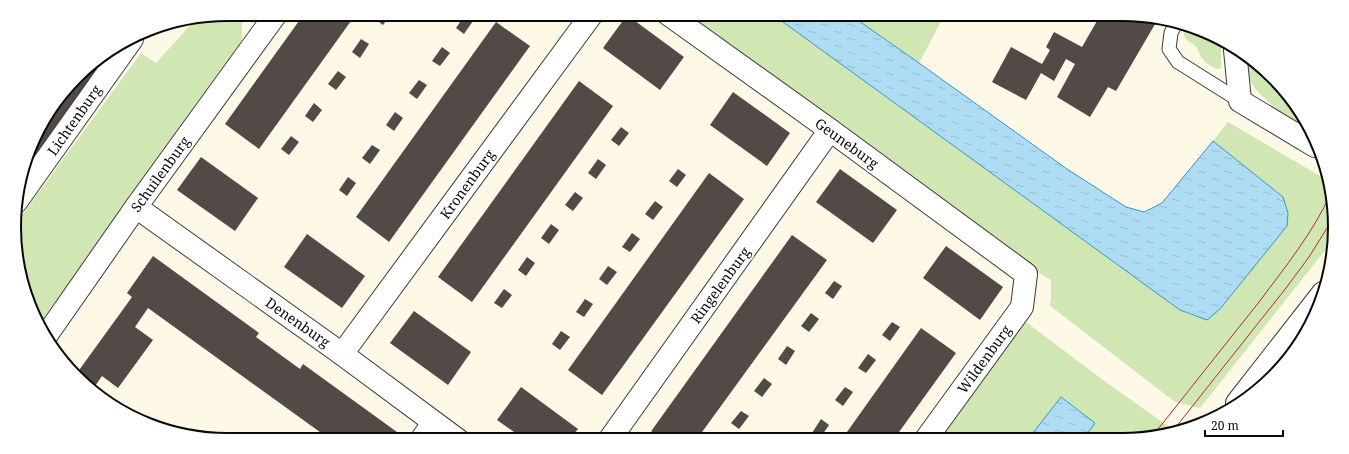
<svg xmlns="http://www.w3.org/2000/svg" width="1349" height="454" font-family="'Noto Serif',serif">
	<defs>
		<pattern id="water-ripples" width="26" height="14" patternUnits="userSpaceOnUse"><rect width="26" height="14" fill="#aeddf3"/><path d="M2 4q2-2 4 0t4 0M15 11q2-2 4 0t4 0" fill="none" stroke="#94bccf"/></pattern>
	</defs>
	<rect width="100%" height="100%" fill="#fef8e7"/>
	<g fill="#d0e6b3">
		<polygon points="227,14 242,14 242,43 40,323 21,282 17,222 141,53 156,63 194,21"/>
		<polygon points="679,14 772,14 1180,310 1193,316 1283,197 1213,141 1228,122 1320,176 1325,174 1333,199 1330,244 1200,408 1175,402 1049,305 1051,301 1051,280 1029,267"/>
		<polygon points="849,14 945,14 919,63"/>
		<path d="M1184 29 1202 39 1205 35 1221 43V68L1217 69C1211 66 1205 63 1201 57 1200 55 1199 51 1197 48 1192 40 1182 43 1184 29Z"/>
		<path d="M1242 53 1251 58 1306 120 1310 132C1296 124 1261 99 1253 85 1246 75 1244 65 1242 53Z"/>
		<polygon points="1026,322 1103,380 1175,431 1150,438 1084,438 1095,423 1061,397 1029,438 939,439"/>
	</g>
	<g fill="url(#water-ripples)" stroke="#3895c7">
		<polygon points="772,14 849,14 919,63 1067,169 1126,207 1144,212 1162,203 1213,141 1283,197 1288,213 1287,226 1220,309 1207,320 1180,310"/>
		<polygon points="1061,397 1095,423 1084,438 1029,438"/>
	</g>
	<g fill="#524a46">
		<polygon points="304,14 356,14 259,149 225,124"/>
		<polygon points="379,14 391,14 383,25 375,19"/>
		<polygon points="1048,14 1060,14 1057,19"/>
		<polygon points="1101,14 1122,14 1158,19 1116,91 1108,87 1090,117 1057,97 1075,64 1066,59 1054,81 1041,73 1026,100 992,82 1011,47 1042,64 1050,50 1046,47 1054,32 1082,47"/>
		<polygon points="465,15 473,21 464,34 456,28"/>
		<polygon points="627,15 684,57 660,90 603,48"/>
		<polygon points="496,22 530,46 389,242 388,241 356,217"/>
		<polygon points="361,39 369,44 360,58 352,52"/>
		<polygon points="442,47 450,53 440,66 432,61"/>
		<polygon points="110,53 25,170 36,133 86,67"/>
		<polygon points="338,71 346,77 336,90 328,84"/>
		<polygon points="419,80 427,85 417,99 409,93"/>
		<polygon points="579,81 613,106 472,302 438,277"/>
		<polygon points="733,92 790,133 767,166 710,125"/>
		<polygon points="314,103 322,110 313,122 305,116"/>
		<polygon points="395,112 403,118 394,131 386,125"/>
		<polygon points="621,127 629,133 619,146 611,140"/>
		<polygon points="291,136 299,142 289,155 281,149"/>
		<polygon points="372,145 380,150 370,164 362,158"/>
		<polygon points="201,157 258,198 235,231 177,190"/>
		<polygon points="598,159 606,165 596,179 588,173"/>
		<polygon points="678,169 686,175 677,187 669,181"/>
		<polygon points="840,169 897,210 873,243 816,202"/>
		<polygon points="709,173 744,199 602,395 568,370"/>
		<polygon points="348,177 356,183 347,196 339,190"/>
		<polygon points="575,192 583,198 573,211 565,205"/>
		<polygon points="655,201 663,207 653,220 645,214"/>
		<polygon points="551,224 559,230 549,244 541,238"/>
		<polygon points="632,233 640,239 630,252 622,247"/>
		<polygon points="307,234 365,276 342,308 284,267"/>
		<polygon points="792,235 827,260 697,439 662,439 651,431 652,430"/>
		<polygon points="946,246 1003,287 980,320 923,278"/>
		<polygon points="153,256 259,333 256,337 300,369 303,364 408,440 331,440 148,308 135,327 153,340 118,388 102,376 93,389 77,373 132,297 127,293"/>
		<polygon points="527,257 535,263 526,276 518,270"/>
		<polygon points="608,266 617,272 607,285 599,279"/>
		<polygon points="834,281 842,286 833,299 825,293"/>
		<polygon points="504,289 512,295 502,308 494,303"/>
		<polygon points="585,299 593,304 584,317 576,312"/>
		<polygon points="414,311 471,352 448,385 390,343"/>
		<polygon points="811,313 819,319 809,332 801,326"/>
		<polygon points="892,322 900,327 890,341 882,335"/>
		<polygon points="921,328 956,353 894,439 842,439"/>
		<polygon points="561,331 570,337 560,350 552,344"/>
		<polygon points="787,346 795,351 786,365 778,359"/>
		<polygon points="868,354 876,360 866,373 858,368"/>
		<polygon points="764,378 772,384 762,397 754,391"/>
		<polygon points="521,387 578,429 570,439 524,439 497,420"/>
		<polygon points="845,387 853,392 843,406 835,400"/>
		<polygon points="741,411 749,416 739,429 731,423"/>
		<polygon points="821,419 829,425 820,438 812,433"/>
	</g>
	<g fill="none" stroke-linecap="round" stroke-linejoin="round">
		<g stroke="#3c3c3c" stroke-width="15">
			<polyline id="service" points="1177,21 1171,33 1169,49 1178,62 1240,101"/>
		</g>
		<g stroke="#3c3c3c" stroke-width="22">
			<polyline id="pedestrian" points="420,440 433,421"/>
		</g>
		<g stroke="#3c3c3c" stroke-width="24">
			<g id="minor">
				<polyline points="668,14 830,130 1026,274 1022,307 926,439"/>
				<polyline points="1235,50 1240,101 1315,146"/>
				<polyline points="16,202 132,39"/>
				<polyline points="136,207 342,354 458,440"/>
				<polyline points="46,336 136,207 276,14"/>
				<polyline points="342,354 592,14"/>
				<polyline points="610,439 830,130"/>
			</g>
		</g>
		<g stroke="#3c3c3c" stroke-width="24">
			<polyline id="tertiary" points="1237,403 1323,293"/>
		</g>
		<use href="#service" stroke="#fff" stroke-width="13"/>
		<use href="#pedestrian" stroke="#fff" stroke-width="20"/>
		<use href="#minor" stroke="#fff" stroke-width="22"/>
		<use href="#tertiary" stroke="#fff" stroke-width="22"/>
		<g stroke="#b32836" stroke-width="1">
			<polyline points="1172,432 1286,288 1309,257 1332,220"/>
			<path d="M1151 438C1187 393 1223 347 1259 302 1285 267 1313 233 1331 193"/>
		</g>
	</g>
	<g text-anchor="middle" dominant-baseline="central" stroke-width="4" stroke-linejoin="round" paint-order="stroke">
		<g font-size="14" fill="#090909" stroke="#fff">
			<text transform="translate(74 120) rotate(-55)">Lichtenburg</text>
			<text transform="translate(847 143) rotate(36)">Geuneburg</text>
			<text transform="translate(160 174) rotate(-54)">Schuilenburg</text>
			<text transform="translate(467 184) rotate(-54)">Kronenburg</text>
			<text transform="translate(720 285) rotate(-54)">Ringelenburg</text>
			<text transform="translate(298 322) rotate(35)">Denenburg</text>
			<text transform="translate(984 359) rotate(-54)">Wildenburg</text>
		</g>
	</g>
	<path d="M0 0H1349V454H0ZM227 21H1122A206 206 0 0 1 1328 227V227A206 206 0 0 1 1122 433H227A206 206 0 0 1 21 227V227A206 206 0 0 1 227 21Z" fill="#fff" fill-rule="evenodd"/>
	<path fill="none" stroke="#090909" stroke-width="2" d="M227 21H1122A206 206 0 0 1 1328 227V227A206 206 0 0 1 1122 433H227A206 206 0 0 1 21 227V227A206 206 0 0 1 227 21Z"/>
	<path d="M1205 430v6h78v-6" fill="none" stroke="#090909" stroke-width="2"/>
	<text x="1211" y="430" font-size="12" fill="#090909" stroke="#ffffff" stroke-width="3" paint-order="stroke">20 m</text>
</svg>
